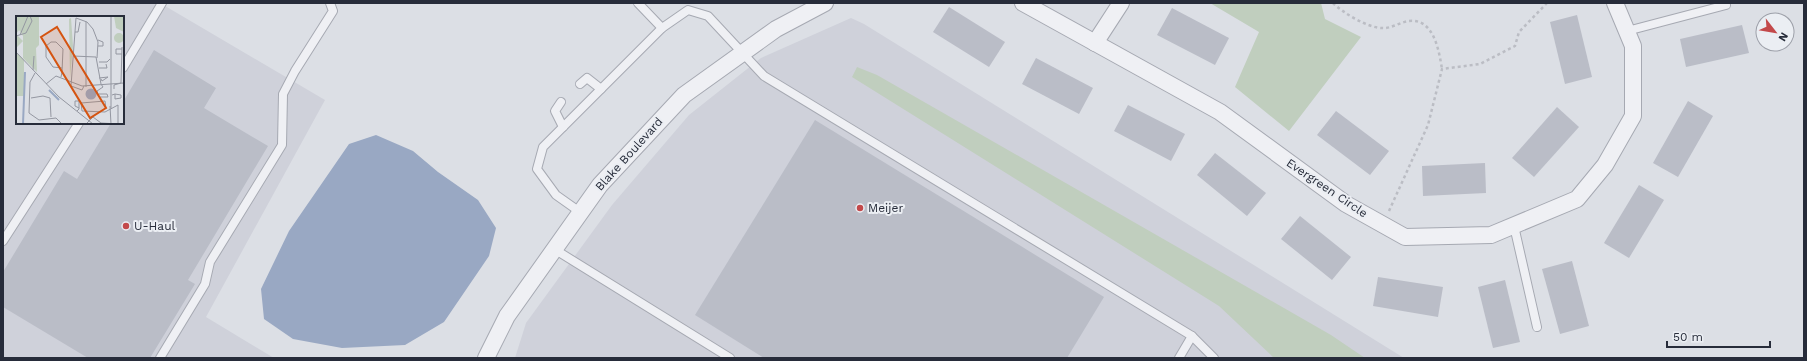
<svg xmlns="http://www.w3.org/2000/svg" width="1807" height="361" font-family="'Work Sans',sans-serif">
	<rect width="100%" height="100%" fill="#dcdfe5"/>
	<g fill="#cfd1da" fill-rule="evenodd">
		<path d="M3 3H160L325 100 206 317 274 358H3ZM17 17H123V123H17Z"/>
		<polygon points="851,18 864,24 1404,358 515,358 526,323 612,205 689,115 761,58"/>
	</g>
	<g fill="#c0cebe">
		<polygon points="1210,3 1321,3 1325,19 1361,37 1289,131 1235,87 1259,32"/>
		<polygon points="857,67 877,75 1331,335 1365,358 1274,358 1219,306 852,77"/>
	</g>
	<polygon fill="#99a8c3" points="376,135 413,151 438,172 478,200 496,228 489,256 444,322 405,345 342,348 293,339 264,319 261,289 289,231 349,144"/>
	<g fill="#babdc7">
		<polygon points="949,7 1005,42 989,67 933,32"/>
		<polygon points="1172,8 1229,38 1215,65 1157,35"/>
		<polygon points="1577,15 1592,77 1565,84 1550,22"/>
		<polygon points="1742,25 1749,53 1686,67 1680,39"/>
		<polygon points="154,50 216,88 204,108 268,146 188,280 195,284 150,358 88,358 3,307 3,272 64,171 77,179 111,123 123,123 123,102"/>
		<polygon points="1036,58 1093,88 1079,114 1022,84"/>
		<polygon points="1688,101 1713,116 1678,177 1653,163"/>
		<polygon points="1128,105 1185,134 1171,161 1114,131"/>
		<polygon points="1557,107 1579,127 1534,177 1512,158"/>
		<polygon points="1336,111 1389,151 1370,175 1317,135"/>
		<polygon points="815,120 1104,297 1067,358 764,358 695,315"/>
		<polygon points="1215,153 1266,193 1247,216 1197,175"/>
		<polygon points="1485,163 1486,193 1423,196 1422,166"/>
		<polygon points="1639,185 1664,200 1629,258 1604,243"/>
		<polygon points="1300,216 1351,257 1332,280 1281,239"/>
		<polygon points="1572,261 1589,326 1560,334 1542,269"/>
		<polygon points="1378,277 1443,287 1438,317 1373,306"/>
		<polygon points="1505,280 1520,342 1493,348 1478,287"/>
	</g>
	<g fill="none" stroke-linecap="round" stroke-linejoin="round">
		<g stroke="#a6a9b2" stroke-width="10">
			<g id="lane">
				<polyline points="638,3 662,28"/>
				<polyline points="1627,31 1726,5"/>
				<polyline points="123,68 162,3"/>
				<polyline points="580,84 587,78 601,89"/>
				<polyline points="561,102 555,111 563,127"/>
				<polyline points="580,212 556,195 537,169 543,147 662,28 688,10 708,16 764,76 1192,336 1214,358"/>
				<polyline points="1514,226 1537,327"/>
				<polyline points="3,241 79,123"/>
				<polyline points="554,249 730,358"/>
				<polyline points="160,358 205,284 210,262 282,145 283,94 295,71 333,11 330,3"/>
				<polyline points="1179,358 1192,336"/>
			</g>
		</g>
		<g stroke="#a6a9b2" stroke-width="18">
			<g id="street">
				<polyline points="1023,3 1220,112 1346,204 1405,237 1491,235 1577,199 1605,165 1633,116 1633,46 1615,3"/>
				<polyline points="1095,43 1121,3"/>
				<polyline points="486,358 507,316 600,185 684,95 776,29 825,3"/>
			</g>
		</g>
		<g stroke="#bbbdc4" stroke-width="2.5" stroke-dasharray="3 3" stroke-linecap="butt">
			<path d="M1333 3C1343 13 1368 28 1382 28 1391 29 1400 22 1409 21 1434 18 1439 51 1442 69"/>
			<polyline points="1389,211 1428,125 1442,69 1480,64 1515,46 1519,32 1547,3"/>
		</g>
		<use href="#lane" stroke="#eff0f4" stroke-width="8"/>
		<use href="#street" stroke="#eff0f4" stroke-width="16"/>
	</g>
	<g fill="#c3494b" stroke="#ebeef3" stroke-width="1.5">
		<circle cx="860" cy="208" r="4"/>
		<circle cx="126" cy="226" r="4"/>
	</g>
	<g text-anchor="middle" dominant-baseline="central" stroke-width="4" stroke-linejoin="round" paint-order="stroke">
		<g font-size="12" fill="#272c3a" stroke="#ebeef3">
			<text transform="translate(629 154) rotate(-48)">Blake Boulevard</text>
			<text transform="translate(1327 188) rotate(34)">Evergreen Circle</text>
		</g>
		<g font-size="12" fill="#272c3a" stroke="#ebeef3" text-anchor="start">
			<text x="868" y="208">Meijer</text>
			<text x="134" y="226">U-Haul</text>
		</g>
	</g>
	<g transform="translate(16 16)">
		<rect width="108" height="108" fill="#dcdfe5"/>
		<path d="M0 0H23V29L20 32 21 56 7 42V25L0 32V18L7 25V20L3 14 0 18ZM98 0H108V16L100 12ZM55 2 57 30 54 62 53 3ZM98 22a5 5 0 1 1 10 0a5 5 0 1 1-10 0ZM0 36 8 44V80H0Z" fill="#c0cebe"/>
		<path d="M69.5 78a5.5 5.5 0 1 1 11 0a5.5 5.5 0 1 1-11 0Z" fill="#99a8c3"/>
		<path fill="none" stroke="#99a8c3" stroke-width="2" d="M33 74 43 84M7 108 9 56"/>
		<path fill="none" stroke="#9497a1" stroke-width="1" d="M59 16H62L64 6M4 19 12 0M0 20 10 17 16 5 14 0M82 24 87 26V30H82M0 36 43 81 77 108M106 38H100V33H106M57 40 80 41 85 68M83 46H91L94 43M83 52H91L90 48M17 54 18 40M19 57 14 66 13 97 23 104 40 102 46 108M45 61 46 56 47 33 40 26H35L30 30V41L37 51 46 52M83 62 92 61 86 65 85 63M30 68 40 60 66 70 108 67M68 70 66 74 55 70 60 2 71 6 77 13 82 26 81 42M70 71V6M98 73V69L105 67 106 31M83 78H91L92 81H83L81 75 87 71 85 68M96 79 99 78V83L105 82V79L99 78M15 82 27 80 34 82 35 101M94 90 95 108M95 92V0M90 93 89 85 65 87 66 95 89 96 102 89V108M61 95 63 93V85H59V90L63 92M70 108 77 101 85 107 102 108"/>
		<path fill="#d55411" fill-opacity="0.15" stroke="#d55411" stroke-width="2" d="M41 11 90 92 74 102 25 21Z"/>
		<rect width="108" height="108" fill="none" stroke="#272c3a" stroke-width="2"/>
	</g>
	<rect width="1807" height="361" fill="none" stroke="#272c3a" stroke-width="8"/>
	<g transform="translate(1775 32) rotate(121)"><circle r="19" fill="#ebeef3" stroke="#9da0a9"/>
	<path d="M0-3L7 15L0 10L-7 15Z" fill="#c3494b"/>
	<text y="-6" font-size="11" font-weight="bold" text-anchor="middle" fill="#272c3a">N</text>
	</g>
	<path d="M1667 341v6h103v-6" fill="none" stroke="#272c3a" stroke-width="2"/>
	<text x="1673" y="341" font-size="12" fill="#272c3a" stroke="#ebeef3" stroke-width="3" paint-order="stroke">50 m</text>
</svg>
